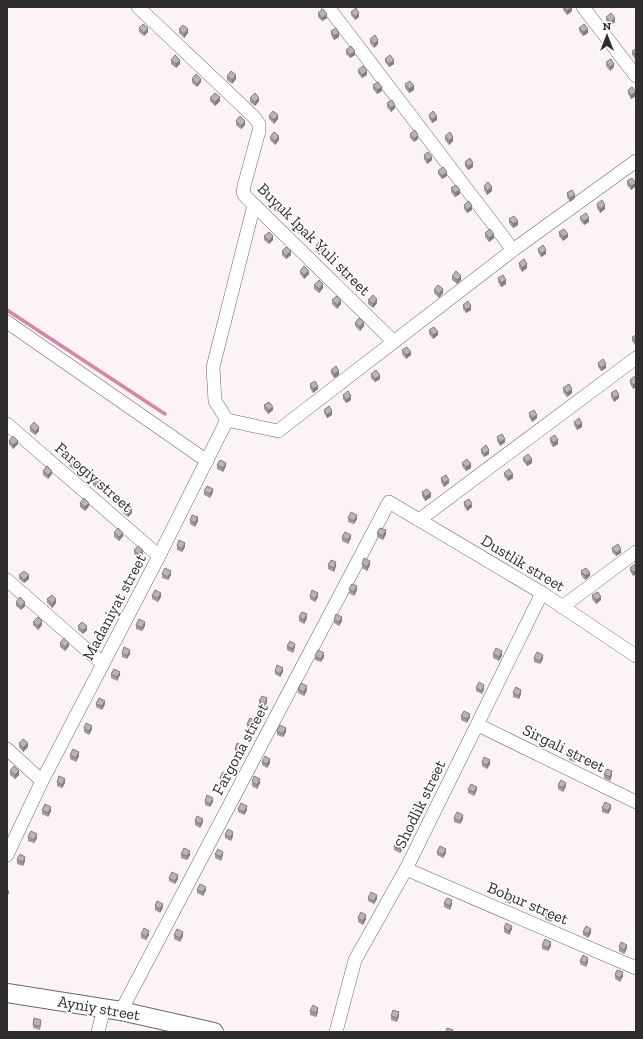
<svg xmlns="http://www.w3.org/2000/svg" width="643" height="1039" font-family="'Zilla Slab',serif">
	<rect width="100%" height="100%" fill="#fbf3f6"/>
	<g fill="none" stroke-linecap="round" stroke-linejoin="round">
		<polyline stroke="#d386a5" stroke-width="3.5" points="7,310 165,414"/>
		<g stroke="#6e676a" stroke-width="14">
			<g id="street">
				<polyline points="138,7 254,117 259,124 259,131 244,186 243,192 245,196 394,342"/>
				<polyline points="328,7 513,250"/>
				<polyline points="583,7 636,76"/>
				<polyline points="7,322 207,461"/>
				<polyline points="227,420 215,401 213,367 254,205"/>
				<polyline points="7,424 159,556"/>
				<polyline points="419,520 636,358"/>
				<polyline points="7,580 103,664"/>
				<polyline points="562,607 636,552"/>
				<polyline points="478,725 636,802"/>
				<polyline points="7,749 42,781"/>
				<polyline points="7,855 42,781 159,556 227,420 278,431 513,250 636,161"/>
				<polyline points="406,869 636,968"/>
				<polyline points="121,1011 389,502 542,593 636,656"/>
				<polyline points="98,1032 104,1008"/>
				<polyline points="336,1032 355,960 406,869 542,593"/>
			</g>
		</g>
		<g stroke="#6e676a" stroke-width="20">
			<polyline id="secondary" points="7,993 121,1011 214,1032"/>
		</g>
		<use href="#street" stroke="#fff" stroke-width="13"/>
		<use href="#secondary" stroke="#fff" stroke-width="18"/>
	</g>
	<g fill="#a19a9d">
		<polygon points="563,7 571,7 572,11 567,15 563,10"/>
		<polygon points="351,12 359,17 355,20 351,15"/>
		<polygon points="318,13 327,18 322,21 318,17"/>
		<polygon points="606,17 615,22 610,26 606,20"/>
		<polygon points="139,28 148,32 144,36 139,32"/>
		<polygon points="579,28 588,33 583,36 579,31"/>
		<polygon points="179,29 188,33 184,38 179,33"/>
		<polygon points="331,31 339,37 334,40 331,35"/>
		<polygon points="370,39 378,44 374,48 370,43"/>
		<polygon points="636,49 636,60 632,55 632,51"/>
		<polygon points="346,50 355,55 350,58 346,54"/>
		<polygon points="385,59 394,64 389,67 385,62"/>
		<polygon points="171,60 180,64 176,68 171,64"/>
		<polygon points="606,62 614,67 610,71 606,66"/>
		<polygon points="358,70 367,75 362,78 358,73"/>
		<polygon points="227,76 236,79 232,84 227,80"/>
		<polygon points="192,79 201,82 197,87 192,83"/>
		<polygon points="405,84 414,90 409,93 405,88"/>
		<polygon points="373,85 382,91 377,94 373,89"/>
		<polygon points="628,90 636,96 631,99 628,94"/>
		<polygon points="210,98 220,101 215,106 210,101"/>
		<polygon points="250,98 259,101 255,106 250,102"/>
		<polygon points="387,103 395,108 391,112 387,107"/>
		<polygon points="429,115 437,120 432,123 429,118"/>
		<polygon points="269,116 278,119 274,124 269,119"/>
		<polygon points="236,121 245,125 241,129 236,125"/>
		<polygon points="410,134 418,139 414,142 410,138"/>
		<polygon points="445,136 453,141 449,145 445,140"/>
		<polygon points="270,137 279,140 275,145 270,140"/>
		<polygon points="424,155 432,160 427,164 424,159"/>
		<polygon points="465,162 473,167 468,170 465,166"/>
		<polygon points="438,171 447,176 442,179 438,174"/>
		<polygon points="627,181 636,186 631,190 627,185"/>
		<polygon points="484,186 492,191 487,195 484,190"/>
		<polygon points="451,188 460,194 455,197 451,192"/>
		<polygon points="567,193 575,198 570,202 567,197"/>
		<polygon points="597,204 605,209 600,213 597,208"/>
		<polygon points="464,205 472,210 467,213 464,209"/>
		<polygon points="274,206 284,210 279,214 274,210"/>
		<polygon points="580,217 589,222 584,225 580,220"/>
		<polygon points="509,219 518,225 513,228 509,223"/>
		<polygon points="294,226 303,229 299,234 294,229"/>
		<polygon points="559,232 568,237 563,241 559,236"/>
		<polygon points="485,233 494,238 489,242 485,237"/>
		<polygon points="264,236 273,240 269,244 264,240"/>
		<polygon points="315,247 324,250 320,255 315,251"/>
		<polygon points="538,249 546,254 541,257 538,252"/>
		<polygon points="282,251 291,255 286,259 282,255"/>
		<polygon points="519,263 527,268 522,272 519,267"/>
		<polygon points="300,271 309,274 304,279 300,274"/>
		<polygon points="340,272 350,276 345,280 340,276"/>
		<polygon points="452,276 461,280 457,284 452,280"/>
		<polygon points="498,278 506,284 501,287 498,282"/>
		<polygon points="314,285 323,288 319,293 314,289"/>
		<polygon points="434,290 443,293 439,298 434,293"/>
		<polygon points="332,300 341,304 337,309 332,304"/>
		<polygon points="368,300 377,303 373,308 368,304"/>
		<polygon points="463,305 471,310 466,313 463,309"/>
		<polygon points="355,323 364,326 360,331 355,326"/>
		<polygon points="429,330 438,335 433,339 429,334"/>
		<polygon points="636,335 636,346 632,341 632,337"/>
		<polygon points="402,350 411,355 406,359 402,354"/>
		<polygon points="598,363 606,368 601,371 598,367"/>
		<polygon points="331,370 339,375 334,378 331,373"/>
		<polygon points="371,374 380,379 375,382 371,378"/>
		<polygon points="635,376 633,389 630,384 630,380"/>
		<polygon points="310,384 318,389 313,393 310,388"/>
		<polygon points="563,388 572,393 567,397 563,392"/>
		<polygon points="611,393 619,398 614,402 611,397"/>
		<polygon points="343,395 351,400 346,403 343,399"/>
		<polygon points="264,405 273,410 268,414 264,409"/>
		<polygon points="324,410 332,415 327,418 324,413"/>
		<polygon points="529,413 537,418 532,422 529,417"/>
		<polygon points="574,422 582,427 577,430 574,425"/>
		<polygon points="30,427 39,431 35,435 30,431"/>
		<polygon points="497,437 505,442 500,446 497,441"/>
		<polygon points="550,438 558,444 553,447 550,442"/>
		<polygon points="9,441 18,444 13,449 9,444"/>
		<polygon points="481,449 489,454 484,457 481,453"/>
		<polygon points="523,458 532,463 527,466 523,461"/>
		<polygon points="69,462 78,466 74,470 69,466"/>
		<polygon points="462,463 471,468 466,471 462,466"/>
		<polygon points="217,465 226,466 223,472 217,469"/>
		<polygon points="43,471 52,474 48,479 43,475"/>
		<polygon points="504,473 513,478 508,481 504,476"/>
		<polygon points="441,478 449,483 444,487 441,482"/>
		<polygon points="93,482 102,485 98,490 93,485"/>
		<polygon points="204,491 213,492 210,498 204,495"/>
		<polygon points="422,492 431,497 425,501 422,496"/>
		<polygon points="464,502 472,507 467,511 464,506"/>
		<polygon points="80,503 89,506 85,511 80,507"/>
		<polygon points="123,509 132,513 128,517 123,513"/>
		<polygon points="348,518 357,519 354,524 348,522"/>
		<polygon points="190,520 198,521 195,527 190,524"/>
		<polygon points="114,533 123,536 119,541 114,537"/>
		<polygon points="377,533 386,534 383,540 377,537"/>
		<polygon points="342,537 351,538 348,544 342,541"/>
		<polygon points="177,546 185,547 182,552 177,550"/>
		<polygon points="612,548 621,553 616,556 612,552"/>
		<polygon points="134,550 143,554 139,558 134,554"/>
		<polygon points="362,564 370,565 367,571 362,568"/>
		<polygon points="635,564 633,576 630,571 630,568"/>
		<polygon points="328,565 336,566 334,572 328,569"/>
		<polygon points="581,571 590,576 585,580 581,575"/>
		<polygon points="162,574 171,575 168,580 162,578"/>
		<polygon points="19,575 29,579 24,583 19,579"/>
		<polygon points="349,589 357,590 354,596 349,593"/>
		<polygon points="592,595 601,600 596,604 592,599"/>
		<polygon points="152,596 161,597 158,602 152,599"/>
		<polygon points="310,596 318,597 315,602 310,599"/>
		<polygon points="47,599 56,603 52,608 47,603"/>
		<polygon points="16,602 25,606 21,610 16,606"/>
		<polygon points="299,617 307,618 304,624 299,621"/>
		<polygon points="334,620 342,621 339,626 334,623"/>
		<polygon points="33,622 42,625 38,630 33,625"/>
		<polygon points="136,625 145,626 142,631 136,629"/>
		<polygon points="78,626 87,630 83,634 78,630"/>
		<polygon points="60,643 69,646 65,651 60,647"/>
		<polygon points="287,646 295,647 293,653 287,650"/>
		<polygon points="122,653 130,654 127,659 122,657"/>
		<polygon points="493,654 502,655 499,661 493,658"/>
		<polygon points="315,656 324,657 321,662 315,660"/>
		<polygon points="534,658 543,659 540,664 534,662"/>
		<polygon points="275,671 283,672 280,677 275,674"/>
		<polygon points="111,674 120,675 117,681 111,678"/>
		<polygon points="476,688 484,689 482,694 476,691"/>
		<polygon points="298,689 307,690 304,696 298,693"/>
		<polygon points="513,693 521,694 519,699 513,697"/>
		<polygon points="259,701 267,702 265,708 259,705"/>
		<polygon points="96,704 105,704 102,710 96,707"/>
		<polygon points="461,716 470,717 467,723 461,720"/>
		<polygon points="247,724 256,725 253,730 247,727"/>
		<polygon points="84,728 92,729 89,735 84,732"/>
		<polygon points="277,731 286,732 283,737 277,735"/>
		<polygon points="19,743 28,747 23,752 19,747"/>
		<polygon points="235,749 243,750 240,755 235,753"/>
		<polygon points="70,755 79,756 76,762 70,759"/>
		<polygon points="569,756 578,757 575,762 569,760"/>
		<polygon points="262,762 270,763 267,768 262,765"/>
		<polygon points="482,763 490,764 487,769 482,766"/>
		<polygon points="10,771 19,775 15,779 10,775"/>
		<polygon points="432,774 440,775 438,780 432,777"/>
		<polygon points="604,774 612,775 610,781 604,778"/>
		<polygon points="220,778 228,779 226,784 220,782"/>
		<polygon points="57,782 65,783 62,788 57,786"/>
		<polygon points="252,782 260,783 257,789 252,786"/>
		<polygon points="558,785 566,786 563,792 558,789"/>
		<polygon points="468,790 477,790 474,796 468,793"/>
		<polygon points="205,801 213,802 210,807 205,805"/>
		<polygon points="415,806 423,808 421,813 415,810"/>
		<polygon points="602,808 611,809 608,814 602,812"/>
		<polygon points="238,809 247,810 244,815 238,812"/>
		<polygon points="42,810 51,811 48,817 42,814"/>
		<polygon points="454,818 463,819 460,824 454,822"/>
		<polygon points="195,821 203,822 200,828 195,825"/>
		<polygon points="225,835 233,836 231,841 225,838"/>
		<polygon points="28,837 37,838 34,843 28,841"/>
		<polygon points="394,847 403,848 400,853 394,850"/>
		<polygon points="437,852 446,853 443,858 437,855"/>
		<polygon points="181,854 190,855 187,860 181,858"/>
		<polygon points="215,854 223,855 221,861 215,858"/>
		<polygon points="17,860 25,861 23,866 17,864"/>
		<polygon points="169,878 178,879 175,884 169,881"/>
		<polygon points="197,890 206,890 203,896 197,893"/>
		<polygon points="505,897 513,898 510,904 505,901"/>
		<polygon points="368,898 377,899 374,904 368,901"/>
		<polygon points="444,903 452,904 450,910 444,907"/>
		<polygon points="155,906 163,907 160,913 155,910"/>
		<polygon points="545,915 553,916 551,922 545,919"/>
		<polygon points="358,918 366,919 363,925 358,922"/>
		<polygon points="504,928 512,929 509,935 504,932"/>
		<polygon points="583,932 591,933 588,938 583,935"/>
		<polygon points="141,934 149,935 146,940 141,938"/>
		<polygon points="174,935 183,936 180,942 174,939"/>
		<polygon points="542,945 551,946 548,951 542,949"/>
		<polygon points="619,947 627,948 624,954 619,951"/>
		<polygon points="580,961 588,962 586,967 580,964"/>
		<polygon points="615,975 623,976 620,982 615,979"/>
		<polygon points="310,1011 318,1012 316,1017 310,1015"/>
		<polygon points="391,1016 399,1016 397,1022 391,1020"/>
		<polygon points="41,1024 40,1030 33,1028 33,1025"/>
	</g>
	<g fill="#837d7f">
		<polygon points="572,7 572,11 567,15 567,11"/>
		<polygon points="359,13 359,17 355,20 355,17"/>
		<polygon points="327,14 327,18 322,21 322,18"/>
		<polygon points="615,18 615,22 610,26 610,22"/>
		<polygon points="148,28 148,32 144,36 144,33"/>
		<polygon points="188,29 188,33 184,38 184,34"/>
		<polygon points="588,29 588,33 583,36 583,32"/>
		<polygon points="339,33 339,37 334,40 334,36"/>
		<polygon points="378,40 378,44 374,48 374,44"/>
		<polygon points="355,51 355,55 350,58 350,55"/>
		<polygon points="180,60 180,64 176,68 176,64"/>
		<polygon points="394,60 394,64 389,67 389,64"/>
		<polygon points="614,64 614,67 610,71 610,67"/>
		<polygon points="367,71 367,75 362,78 362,75"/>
		<polygon points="236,75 236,79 232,84 232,80"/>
		<polygon points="201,79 201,82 197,87 197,84"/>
		<polygon points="414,86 414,90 409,93 409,89"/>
		<polygon points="382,87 382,91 377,94 377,90"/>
		<polygon points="636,92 636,96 631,99 631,95"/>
		<polygon points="220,97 220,101 215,106 215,102"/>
		<polygon points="259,98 259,101 255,106 255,102"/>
		<polygon points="395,105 395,108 391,112 391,108"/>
		<polygon points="278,115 278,119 274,124 274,120"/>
		<polygon points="437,116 437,120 432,123 432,120"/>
		<polygon points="245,121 245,125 241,129 241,126"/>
		<polygon points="418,135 418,139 414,142 414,139"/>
		<polygon points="279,136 279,140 275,145 275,141"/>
		<polygon points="453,137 453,141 449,145 449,141"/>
		<polygon points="432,157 432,160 427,164 427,160"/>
		<polygon points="473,163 473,167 468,170 468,167"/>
		<polygon points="447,172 447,176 442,179 442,176"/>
		<polygon points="636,183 636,186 631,190 631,186"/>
		<polygon points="492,187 492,191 487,195 487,191"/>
		<polygon points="460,190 460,194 455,197 455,193"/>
		<polygon points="575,195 575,198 570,202 570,198"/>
		<polygon points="605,205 605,209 600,213 600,209"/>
		<polygon points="284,206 284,210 279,214 279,211"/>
		<polygon points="472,206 472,210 467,213 467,210"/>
		<polygon points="589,218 589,222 584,225 584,221"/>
		<polygon points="518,221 518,225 513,228 513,224"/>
		<polygon points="303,225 303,229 299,234 299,230"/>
		<polygon points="494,234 494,238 489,242 489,238"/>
		<polygon points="568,234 568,237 563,241 563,237"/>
		<polygon points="273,236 273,240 269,244 269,241"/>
		<polygon points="324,247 324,250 320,255 320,251"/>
		<polygon points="546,250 546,254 541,257 541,254"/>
		<polygon points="291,251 291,255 286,259 286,256"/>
		<polygon points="527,264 527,268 522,272 522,268"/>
		<polygon points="309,271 309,274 304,279 304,275"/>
		<polygon points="350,272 350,276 345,280 345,276"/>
		<polygon points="461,276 461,280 457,284 457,280"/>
		<polygon points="506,280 506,284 501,287 501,283"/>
		<polygon points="323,284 323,288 319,293 319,289"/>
		<polygon points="443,289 443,293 439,298 439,294"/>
		<polygon points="377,299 377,303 373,308 373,304"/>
		<polygon points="341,300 341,304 337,309 337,305"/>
		<polygon points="471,306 471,310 466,313 466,310"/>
		<polygon points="364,322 364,326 360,331 360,327"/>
		<polygon points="438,332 438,335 433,339 433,335"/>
		<polygon points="411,352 411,355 406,359 406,355"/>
		<polygon points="606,364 606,368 601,371 601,368"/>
		<polygon points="339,371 339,375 334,378 334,374"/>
		<polygon points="380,375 380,379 375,382 375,379"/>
		<polygon points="636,383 636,387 633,389 633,385"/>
		<polygon points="318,386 318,389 313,393 313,389"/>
		<polygon points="572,389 572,393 567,397 567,393"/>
		<polygon points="619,395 619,398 614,402 614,398"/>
		<polygon points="351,396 351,400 346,403 346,400"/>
		<polygon points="273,407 273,410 268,414 268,410"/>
		<polygon points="332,411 332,415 327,418 327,415"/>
		<polygon points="537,415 537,418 532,422 532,418"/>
		<polygon points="582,423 582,427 577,430 577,426"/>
		<polygon points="39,427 39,431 35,435 35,432"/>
		<polygon points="505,439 505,442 500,446 500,442"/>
		<polygon points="558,440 558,444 553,447 553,443"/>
		<polygon points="18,441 18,444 13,449 13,445"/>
		<polygon points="489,450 489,454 484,457 484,454"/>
		<polygon points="532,459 532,463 527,466 527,462"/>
		<polygon points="78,462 78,466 74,470 74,467"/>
		<polygon points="226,463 226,466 223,472 223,468"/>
		<polygon points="471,464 471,468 466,471 466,467"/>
		<polygon points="52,471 52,474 48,479 48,475"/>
		<polygon points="513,474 513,478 508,481 508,477"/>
		<polygon points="449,480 449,483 444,487 444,483"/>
		<polygon points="102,482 102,485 98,490 98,486"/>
		<polygon points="213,489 213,492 210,498 210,494"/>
		<polygon points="431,493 431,497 425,501 425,497"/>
		<polygon points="89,503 89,506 85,511 85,507"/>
		<polygon points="472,504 472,507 467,511 467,507"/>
		<polygon points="132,509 132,513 128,517 128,514"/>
		<polygon points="357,515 357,519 354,524 354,521"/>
		<polygon points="198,517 198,521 195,527 195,523"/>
		<polygon points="386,530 386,534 383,540 383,536"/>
		<polygon points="123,533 123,536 119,541 119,537"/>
		<polygon points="351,535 351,538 348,544 348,540"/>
		<polygon points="185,543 185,547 182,552 182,549"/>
		<polygon points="621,549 621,553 616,556 616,553"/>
		<polygon points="143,550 143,554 139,558 139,555"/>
		<polygon points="370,561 370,565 367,571 367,567"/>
		<polygon points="336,562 336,566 334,572 334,568"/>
		<polygon points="171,571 171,575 168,580 168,577"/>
		<polygon points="636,571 636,574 633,576 633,572"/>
		<polygon points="590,573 590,576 585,580 585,576"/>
		<polygon points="29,575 29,579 24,583 24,580"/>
		<polygon points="357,586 357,590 354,596 354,592"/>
		<polygon points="161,593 161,597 158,602 158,598"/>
		<polygon points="318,593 318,597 315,602 315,599"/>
		<polygon points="601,597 601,600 596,604 596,600"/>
		<polygon points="56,599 56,603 52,608 52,604"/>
		<polygon points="25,602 25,606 21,610 21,607"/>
		<polygon points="307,614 307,618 304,624 304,620"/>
		<polygon points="342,617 342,621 339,626 339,622"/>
		<polygon points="42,621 42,625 38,630 38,626"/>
		<polygon points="145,622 145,626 142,631 142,628"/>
		<polygon points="87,626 87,630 83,634 83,631"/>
		<polygon points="69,643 69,646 65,651 65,647"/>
		<polygon points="295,644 295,647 293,653 293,649"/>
		<polygon points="130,650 130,654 127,659 127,656"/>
		<polygon points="502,651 502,655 499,661 499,657"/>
		<polygon points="324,653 324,657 321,662 321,659"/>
		<polygon points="543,655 543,659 540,664 540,661"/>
		<polygon points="283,668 283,672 280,677 280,674"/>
		<polygon points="120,672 120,675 117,681 117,677"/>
		<polygon points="484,685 484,689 482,694 482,691"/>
		<polygon points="307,686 307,690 304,696 304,692"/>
		<polygon points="521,690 521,694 519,699 519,696"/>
		<polygon points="267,698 267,702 265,708 265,704"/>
		<polygon points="105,701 105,704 102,710 102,706"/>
		<polygon points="470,714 470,717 467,723 467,719"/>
		<polygon points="256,721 256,725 253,730 253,726"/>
		<polygon points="92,726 92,729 89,735 89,731"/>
		<polygon points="286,728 286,732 283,737 283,734"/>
		<polygon points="28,743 28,747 23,752 23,748"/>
		<polygon points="243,746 243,750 240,755 240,752"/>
		<polygon points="79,752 79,756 76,762 76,758"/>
		<polygon points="578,753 578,757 575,762 575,759"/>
		<polygon points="270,759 270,763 267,768 267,764"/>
		<polygon points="490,760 490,764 487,769 487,765"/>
		<polygon points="19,771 19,775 15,779 15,775"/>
		<polygon points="440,771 440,775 438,780 438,776"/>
		<polygon points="612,771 612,775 610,781 610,777"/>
		<polygon points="228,775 228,779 226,784 226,781"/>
		<polygon points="65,779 65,783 62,788 62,785"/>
		<polygon points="260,779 260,783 257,789 257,785"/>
		<polygon points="566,783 566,786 563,792 563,788"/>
		<polygon points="477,787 477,790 474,796 474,792"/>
		<polygon points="213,798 213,802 210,807 210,804"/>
		<polygon points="423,804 423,808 421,813 421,809"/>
		<polygon points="611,805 611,809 608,814 608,811"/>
		<polygon points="247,806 247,810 244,815 244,812"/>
		<polygon points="51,807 51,811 48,817 48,813"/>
		<polygon points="463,815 463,819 460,824 460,821"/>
		<polygon points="203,819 203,822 200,828 200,824"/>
		<polygon points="233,832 233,836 231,841 231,837"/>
		<polygon points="37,834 37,838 34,843 34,840"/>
		<polygon points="403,844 403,848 400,853 400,849"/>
		<polygon points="446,849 446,853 443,858 443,855"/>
		<polygon points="190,851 190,855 187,860 187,856"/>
		<polygon points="223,852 223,855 221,861 221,857"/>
		<polygon points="25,857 25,861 23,866 23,862"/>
		<polygon points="178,875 178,879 175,884 175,881"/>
		<polygon points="206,887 206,890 203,896 203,892"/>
		<polygon points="9,890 9,893 7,897 7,893"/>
		<polygon points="377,895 377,899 374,904 374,901"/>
		<polygon points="513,895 513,898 510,904 510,900"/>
		<polygon points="452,900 452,904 450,910 450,906"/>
		<polygon points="163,904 163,907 160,913 160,909"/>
		<polygon points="553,912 553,916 551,922 551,918"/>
		<polygon points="366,915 366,919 363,925 363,921"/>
		<polygon points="512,926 512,929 509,935 509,931"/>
		<polygon points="591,929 591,933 588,938 588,934"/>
		<polygon points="149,931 149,935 146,940 146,937"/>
		<polygon points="183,932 183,936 180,942 180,938"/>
		<polygon points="551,942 551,946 548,951 548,948"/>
		<polygon points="627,945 627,948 624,954 624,950"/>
		<polygon points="588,958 588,962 586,967 586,963"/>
		<polygon points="623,972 623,976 620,982 620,978"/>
		<polygon points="318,1008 318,1012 316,1017 316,1013"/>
		<polygon points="399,1012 399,1016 397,1022 397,1018"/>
	</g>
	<g fill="#bbb3b6" stroke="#837d7f">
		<polygon points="564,7 572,7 567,11"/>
		<polygon points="356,8 359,13 355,17 351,12"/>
		<polygon points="323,9 327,14 322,18 318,13"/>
		<polygon points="611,13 615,18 610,22 606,17"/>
		<polygon points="143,24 148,28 144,33 139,28"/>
		<polygon points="584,24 588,29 583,32 579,28"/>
		<polygon points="183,25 188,29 184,34 179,29"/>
		<polygon points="336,28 339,33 334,36 331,31"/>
		<polygon points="375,35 378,40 374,44 370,39"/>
		<polygon points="351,46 355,51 350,55 346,50"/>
		<polygon points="636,49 636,56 632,51"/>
		<polygon points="175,55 180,60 176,64 171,60"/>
		<polygon points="390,55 394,60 389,64 385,59"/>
		<polygon points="611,59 614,64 610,67 606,62"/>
		<polygon points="363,66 367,71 362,75 358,70"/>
		<polygon points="231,71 236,75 232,80 227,76"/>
		<polygon points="196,74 201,79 197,84 192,79"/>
		<polygon points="410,81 414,86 409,89 405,84"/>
		<polygon points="378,82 382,87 377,90 373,85"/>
		<polygon points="632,87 636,92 631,95 628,90"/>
		<polygon points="215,93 220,97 215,102 210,98"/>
		<polygon points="255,93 259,98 255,102 250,98"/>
		<polygon points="392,100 395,105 391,108 387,103"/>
		<polygon points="273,111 278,115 274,120 269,116"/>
		<polygon points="433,111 437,116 432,120 429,115"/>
		<polygon points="240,116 245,121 241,126 236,121"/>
		<polygon points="415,130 418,135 414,139 410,134"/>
		<polygon points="274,132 279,136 275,141 270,137"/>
		<polygon points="450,132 453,137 449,141 445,136"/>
		<polygon points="428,152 432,157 427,160 424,155"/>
		<polygon points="470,158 473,163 468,167 465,162"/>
		<polygon points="443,167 447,172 442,176 438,171"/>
		<polygon points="632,178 636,183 631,186 627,181"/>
		<polygon points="488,182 492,187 487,191 484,186"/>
		<polygon points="456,185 460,190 455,193 451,188"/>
		<polygon points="572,190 575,195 570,198 567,193"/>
		<polygon points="602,200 605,205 600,209 597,204"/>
		<polygon points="469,201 472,206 467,210 464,205"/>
		<polygon points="279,202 284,206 279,211 274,206"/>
		<polygon points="586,213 589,218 584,221 580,217"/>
		<polygon points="514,216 518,221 513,224 509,219"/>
		<polygon points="298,221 303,225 299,230 294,226"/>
		<polygon points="490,229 494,234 489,238 485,233"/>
		<polygon points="564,229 568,234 563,237 559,232"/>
		<polygon points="269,232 273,236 269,241 264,236"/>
		<polygon points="319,242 324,247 320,251 315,247"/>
		<polygon points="543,245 546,250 541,254 538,249"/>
		<polygon points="286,247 291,251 286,256 282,251"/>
		<polygon points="524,259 527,264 522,268 519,263"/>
		<polygon points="304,266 309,271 304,275 300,271"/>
		<polygon points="345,267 350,272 345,276 340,272"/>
		<polygon points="456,271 461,276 457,280 452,276"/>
		<polygon points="503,275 506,280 501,283 498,278"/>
		<polygon points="319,280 323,284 319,289 314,285"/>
		<polygon points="438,285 443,289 439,294 434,290"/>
		<polygon points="373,295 377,299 373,304 368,300"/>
		<polygon points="337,296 341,300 337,305 332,300"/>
		<polygon points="468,301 471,306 466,310 463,305"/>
		<polygon points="359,318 364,322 360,327 355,323"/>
		<polygon points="434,327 438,332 433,335 429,330"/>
		<polygon points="636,335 636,342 632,337"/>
		<polygon points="407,347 411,352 406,355 402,350"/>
		<polygon points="603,359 606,364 601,368 598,363"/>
		<polygon points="336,366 339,371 334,374 331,370"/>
		<polygon points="376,370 380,375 375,379 371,374"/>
		<polygon points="635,376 636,378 636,383 633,385 630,380"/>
		<polygon points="315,381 318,386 313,389 310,384"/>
		<polygon points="569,384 572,389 567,393 563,388"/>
		<polygon points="616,390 619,395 614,398 611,393"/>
		<polygon points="348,391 351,396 346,400 343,395"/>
		<polygon points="269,402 273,407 268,410 264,405"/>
		<polygon points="329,406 332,411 327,415 324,410"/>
		<polygon points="534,410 537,415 532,418 529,413"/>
		<polygon points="579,418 582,423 577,426 574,422"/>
		<polygon points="34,422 39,427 35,432 30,427"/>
		<polygon points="502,434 505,439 500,442 497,437"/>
		<polygon points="555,435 558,440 553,443 550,438"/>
		<polygon points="13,436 18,441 13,445 9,441"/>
		<polygon points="486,445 489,450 484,454 481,449"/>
		<polygon points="528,454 532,459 527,462 523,458"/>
		<polygon points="74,457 78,462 74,467 69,462"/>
		<polygon points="467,459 471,464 466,467 462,463"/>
		<polygon points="220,460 226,463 223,468 217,465"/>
		<polygon points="47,466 52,471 48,475 43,471"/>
		<polygon points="509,469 513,474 508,477 504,473"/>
		<polygon points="446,475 449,480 444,483 441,478"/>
		<polygon points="97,477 102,482 98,486 93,482"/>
		<polygon points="207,486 213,489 210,494 204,491"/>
		<polygon points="427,489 431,493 425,497 422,492"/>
		<polygon points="84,498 89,503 85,507 80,503"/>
		<polygon points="469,499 472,504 467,507 464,502"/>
		<polygon points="128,504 132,509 128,514 123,509"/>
		<polygon points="351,512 357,515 354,521 348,518"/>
		<polygon points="192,515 198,517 195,523 190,520"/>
		<polygon points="118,528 123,533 119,537 114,533"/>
		<polygon points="380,528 386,530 383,536 377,533"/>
		<polygon points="345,532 351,535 348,540 342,537"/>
		<polygon points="179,540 185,543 182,549 177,546"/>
		<polygon points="618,544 621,549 616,553 612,548"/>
		<polygon points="138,546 143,550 139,555 134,550"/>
		<polygon points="364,558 370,561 367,567 362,564"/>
		<polygon points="331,560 336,562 334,568 328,565"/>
		<polygon points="635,564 636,565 636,571 633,572 630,568"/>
		<polygon points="165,568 171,571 168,577 162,574"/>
		<polygon points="586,568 590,573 585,576 581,571"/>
		<polygon points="24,571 29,575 24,580 19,575"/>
		<polygon points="352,584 357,586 354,592 349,589"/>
		<polygon points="155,590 161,593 158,598 152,596"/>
		<polygon points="312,590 318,593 315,599 310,596"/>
		<polygon points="598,592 601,597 596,600 592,595"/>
		<polygon points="52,595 56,599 52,604 47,599"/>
		<polygon points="20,597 25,602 21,607 16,602"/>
		<polygon points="302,612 307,614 304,620 299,617"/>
		<polygon points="336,614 342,617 339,622 334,620"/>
		<polygon points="38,617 42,621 38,626 33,622"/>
		<polygon points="139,619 145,622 142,628 136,625"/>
		<polygon points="82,622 87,626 83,631 78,626"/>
		<polygon points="64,638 69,643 65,647 60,643"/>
		<polygon points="290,641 295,644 293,649 287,646"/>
		<polygon points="124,647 130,650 127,656 122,653"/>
		<polygon points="496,648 502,651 499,657 493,654"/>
		<polygon points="318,650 324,653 321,659 315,656"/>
		<polygon points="537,652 543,655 540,661 534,658"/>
		<polygon points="277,665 283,668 280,674 275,671"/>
		<polygon points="114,669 120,672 117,677 111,674"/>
		<polygon points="479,682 484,685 482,691 476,688"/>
		<polygon points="301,683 307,686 304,692 298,689"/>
		<polygon points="516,687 521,690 519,696 513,693"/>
		<polygon points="262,696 267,698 265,704 259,701"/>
		<polygon points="99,698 105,701 102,706 96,704"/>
		<polygon points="464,711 470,714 467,719 461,716"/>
		<polygon points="250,718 256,721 253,726 247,724"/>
		<polygon points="86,723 92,726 89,731 84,728"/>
		<polygon points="280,725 286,728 283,734 277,731"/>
		<polygon points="23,739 28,743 23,748 19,743"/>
		<polygon points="237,743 243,746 240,752 235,749"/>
		<polygon points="73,749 79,752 76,758 70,755"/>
		<polygon points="572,750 578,753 575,759 569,756"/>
		<polygon points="265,756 270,759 267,764 262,762"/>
		<polygon points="484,757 490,760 487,765 482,763"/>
		<polygon points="14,766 19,771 15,775 10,771"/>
		<polygon points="435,768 440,771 438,776 432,774"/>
		<polygon points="607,769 612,771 610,777 604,774"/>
		<polygon points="223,772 228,775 226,781 220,778"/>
		<polygon points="59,776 65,779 62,785 57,782"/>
		<polygon points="254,776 260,779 257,785 252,782"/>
		<polygon points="561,780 566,783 563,788 558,785"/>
		<polygon points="471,784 477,787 474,792 468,790"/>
		<polygon points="207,795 213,798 210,804 205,801"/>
		<polygon points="418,801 423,804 421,809 415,806"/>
		<polygon points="605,802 611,805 608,811 602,808"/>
		<polygon points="241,803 247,806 244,812 238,809"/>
		<polygon points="45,804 51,807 48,813 42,810"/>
		<polygon points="457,812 463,815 460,821 454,818"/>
		<polygon points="197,816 203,819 200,824 195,821"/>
		<polygon points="228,829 233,832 231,837 225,835"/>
		<polygon points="31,831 37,834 34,840 28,837"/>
		<polygon points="397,841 403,844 400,849 394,847"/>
		<polygon points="440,846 446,849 443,855 437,852"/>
		<polygon points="184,848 190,851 187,856 181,854"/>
		<polygon points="218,849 223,852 221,857 215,854"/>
		<polygon points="20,854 25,857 23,862 17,860"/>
		<polygon points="172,872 178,875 175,881 169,878"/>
		<polygon points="200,884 206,887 203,892 197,890"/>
		<polygon points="371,892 377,895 374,901 368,898"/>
		<polygon points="508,892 513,895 510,900 505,897"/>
		<polygon points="447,898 452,900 450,906 444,903"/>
		<polygon points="157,901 163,904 160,909 155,906"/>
		<polygon points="548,909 553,912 551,918 545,915"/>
		<polygon points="361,912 366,915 363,921 358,918"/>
		<polygon points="506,923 512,926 509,931 504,928"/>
		<polygon points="586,926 591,929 588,934 583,932"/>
		<polygon points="144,928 149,931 146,937 141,934"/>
		<polygon points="177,929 183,932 180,938 174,935"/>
		<polygon points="545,939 551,942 548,948 542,945"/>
		<polygon points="621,942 627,945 624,950 619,947"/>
		<polygon points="583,955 588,958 586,963 580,961"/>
		<polygon points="617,970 623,972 620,978 615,975"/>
		<polygon points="313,1005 318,1008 316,1013 310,1011"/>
		<polygon points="393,1010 399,1012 397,1018 391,1016"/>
		<polygon points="34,1018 41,1020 40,1026 33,1025"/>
		<polygon points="447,1028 453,1030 452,1032 446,1032"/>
	</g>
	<g text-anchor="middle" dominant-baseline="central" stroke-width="3" stroke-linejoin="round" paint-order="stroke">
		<g font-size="16" fill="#302d2e" stroke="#fff">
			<text transform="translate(314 239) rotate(45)">Buyuk Ipak Yuli street</text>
			<text transform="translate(94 477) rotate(41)">Farogiy street</text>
			<text transform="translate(523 563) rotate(31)">Dustlik street</text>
			<text transform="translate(114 607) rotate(-62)">Madaniyat street</text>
			<text transform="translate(564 748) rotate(26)">Sirgali street</text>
			<text transform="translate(240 749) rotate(-62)">Fargona street</text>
			<text transform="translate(420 804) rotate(-64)">Shodlik street</text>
			<text transform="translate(528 903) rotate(23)">Bobur street</text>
			<text transform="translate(99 1008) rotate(10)">Ayniy street</text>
		</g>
	</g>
	<rect width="643" height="1039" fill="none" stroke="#302d2e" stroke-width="16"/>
	<g transform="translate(607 36)" stroke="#ffffff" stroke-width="3" paint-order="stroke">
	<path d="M0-3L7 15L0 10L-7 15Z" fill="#302d2e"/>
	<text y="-6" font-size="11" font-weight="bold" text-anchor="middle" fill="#302d2e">N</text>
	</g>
</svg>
